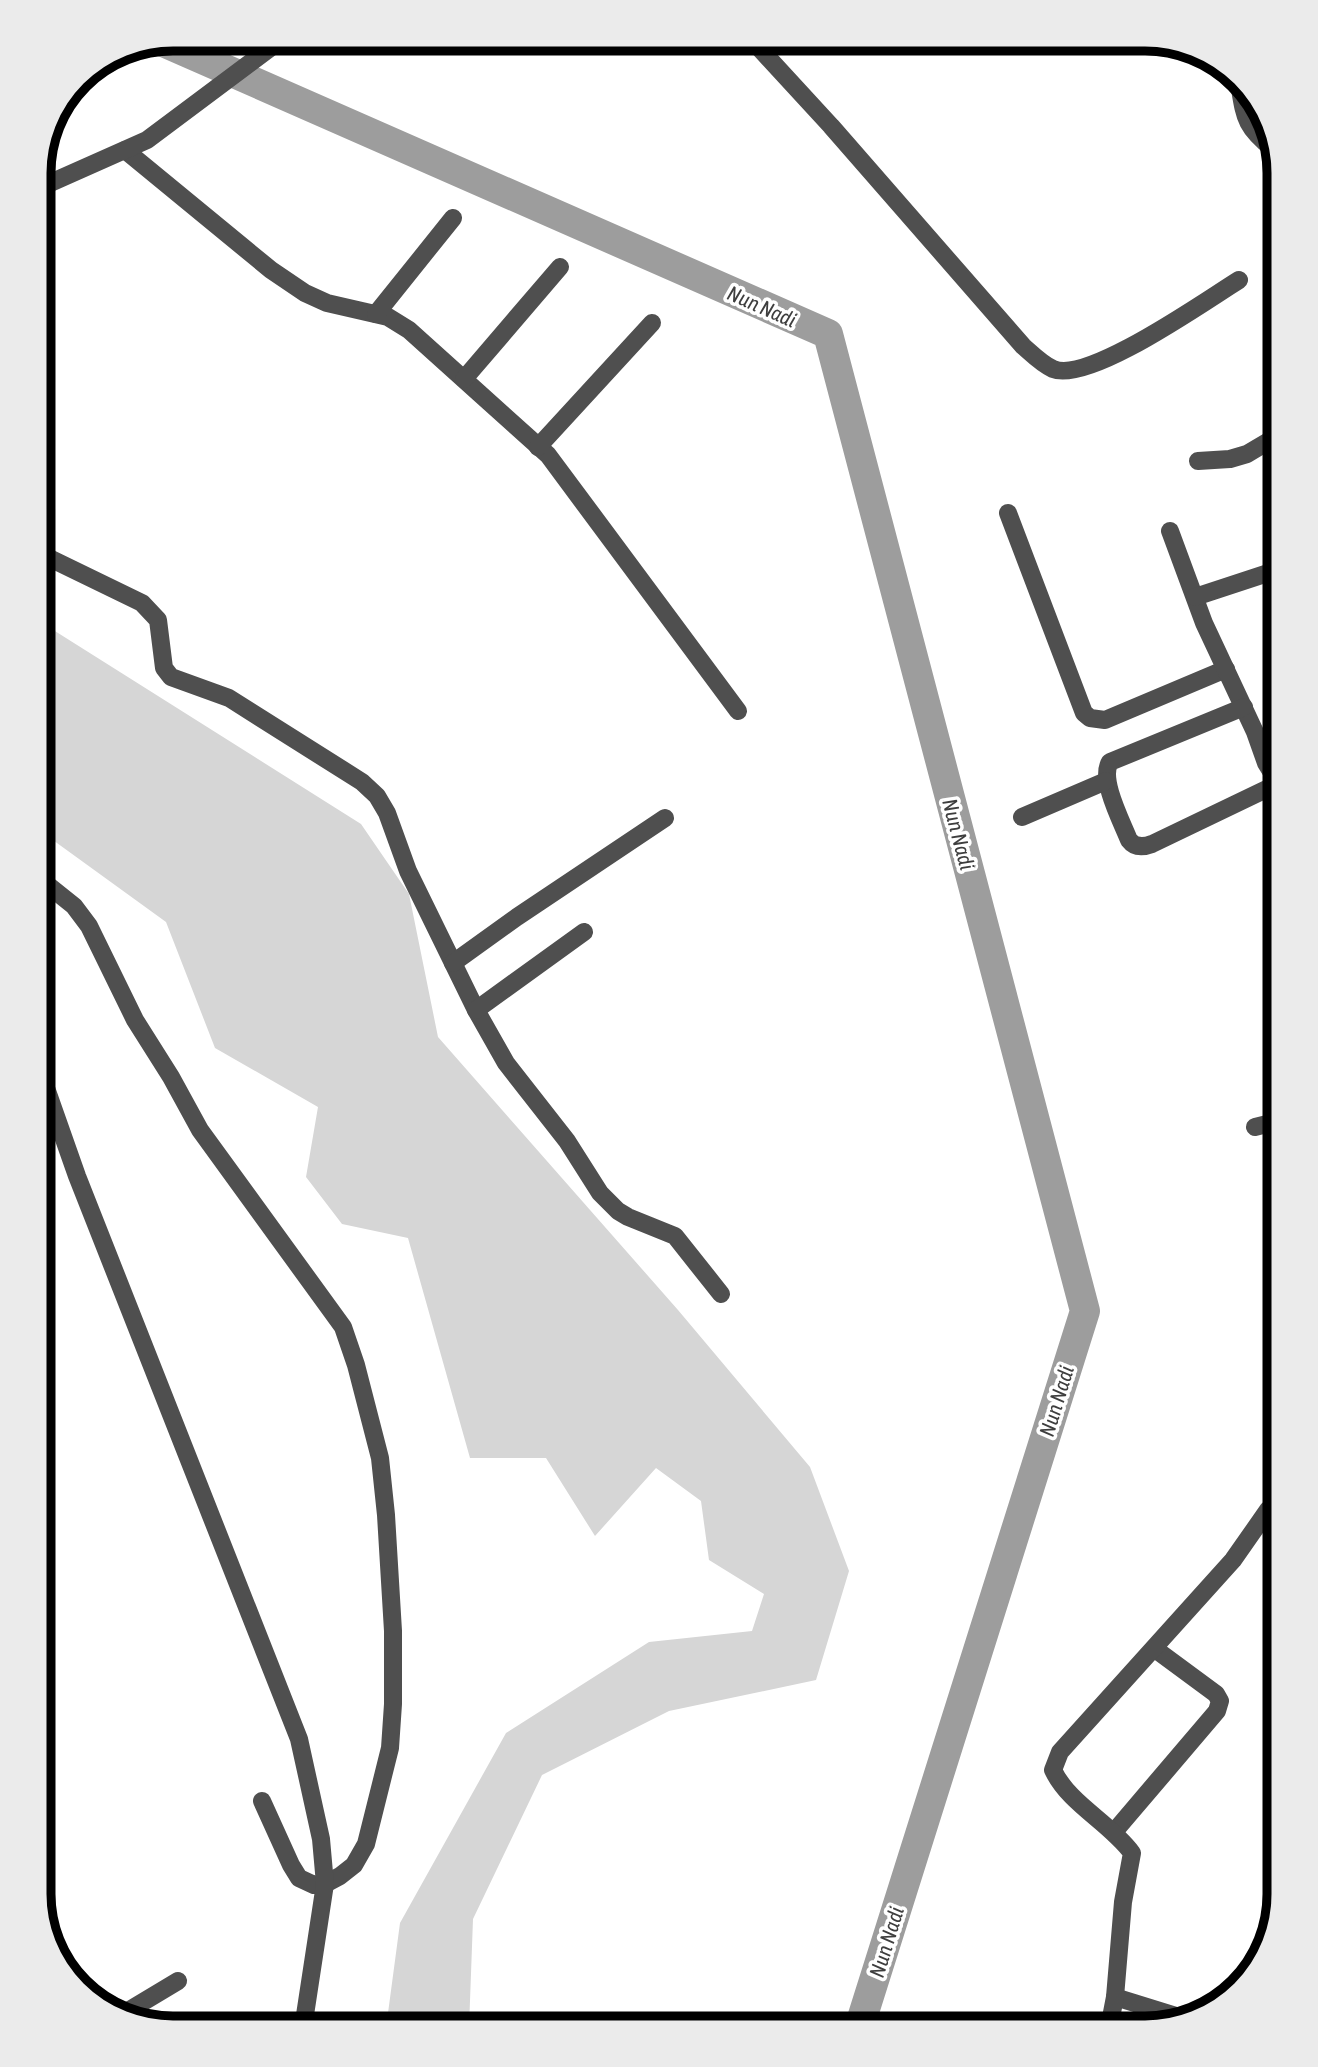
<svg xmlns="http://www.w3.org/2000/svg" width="1318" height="2067" font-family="'Asap Condensed',sans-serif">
	<rect width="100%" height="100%" fill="#fff"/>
	<polygon fill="#d6d6d6" points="39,621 361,824 409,894 438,1037 678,1310 810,1467 849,1571 816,1680 669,1711 542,1775 473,1919 469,2028 386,2028 400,1923 506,1733 649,1642 752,1631 764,1594 709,1560 701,1501 656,1468 595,1536 546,1458 470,1458 408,1238 342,1224 306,1177 318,1107 215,1048 166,922 39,830"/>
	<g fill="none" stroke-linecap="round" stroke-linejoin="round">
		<polyline stroke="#9d9d9d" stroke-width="30" points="161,41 828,334 1085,1311 859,2028"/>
		<g stroke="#4f4f4f" stroke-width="18">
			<path d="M751 39 831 126 1023 346C1032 354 1042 364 1053 369 1088 384 1205 301 1239 280"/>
			<path d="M1239 83C1245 119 1245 127 1274 150"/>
			<polyline points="125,150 271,270 305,293 327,303 388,317 409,330 479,393 548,455 738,711"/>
			<polyline points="39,188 147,140 282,39"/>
			<polyline points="376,314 453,218"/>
			<polyline points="464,379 560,267"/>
			<polyline points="538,447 652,323"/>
			<polyline points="1198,461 1230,459 1247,454 1279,435"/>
			<polyline points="1008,513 1084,713 1090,718 1105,720 1226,669"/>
			<polyline points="1170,531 1204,623 1255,732 1266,763 1274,776 1279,778"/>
			<polyline points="1279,536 1279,473"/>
			<polyline points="39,553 142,603 158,620 164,668 171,677 229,698 362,782 377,796 387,813 408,871 476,1010 506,1063 567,1141 600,1193 618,1211 628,1217 675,1236 721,1294"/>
			<polyline points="1195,597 1268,573 1278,567 1279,564"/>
			<path d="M1244 707 1110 762C1099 779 1122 822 1129 840 1135 848 1144 847 1152 844L1279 783"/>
			<polyline points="1022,817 1106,781"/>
			<polyline points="39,878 74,906 89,926 135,1020 171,1077 200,1130 343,1327 356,1365 380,1458 386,1515 393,1631 393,1704 390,1748 366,1844 354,1865 340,1876 325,1884 314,1885 299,1878 291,1865 262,1801"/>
			<polyline points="453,963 517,917 665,818"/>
			<polyline points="476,1010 584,932"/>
			<polyline points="46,1088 77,1176 299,1739 321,1839 325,1884 303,2028"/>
			<polyline points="1255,1127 1279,1121"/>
			<polyline points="1114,1832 1217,1711 1220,1701 1216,1694 1155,1649"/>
			<polyline points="1115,1997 1186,2019"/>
			<polyline points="123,2014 178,1981"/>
			<path d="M1109 2028 1115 1997 1123 1902 1132 1853C1109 1822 1069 1804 1053 1770L1060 1752 1233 1560 1268 1510 1279 1500"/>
		</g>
	</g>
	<g text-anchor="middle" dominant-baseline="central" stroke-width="7" stroke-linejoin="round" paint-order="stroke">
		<g font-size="21" font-style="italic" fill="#3e3e3e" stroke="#fff">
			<text transform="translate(762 306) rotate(24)">Nun Nadi</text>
			<text transform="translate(959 834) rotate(75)">Nun Nadi</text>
			<text transform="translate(1056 1401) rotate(-73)">Nun Nadi</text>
			<text transform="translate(886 1942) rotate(-73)">Nun Nadi</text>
		</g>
	</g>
	<path d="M0 0H1318V2067H0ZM173 51H1145A122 122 0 0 1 1267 173V1894A122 122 0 0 1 1145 2016H173A122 122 0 0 1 51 1894V173A122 122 0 0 1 173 51Z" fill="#ebebeb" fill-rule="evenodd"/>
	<path fill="none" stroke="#000" stroke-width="9" d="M173 51H1145A122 122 0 0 1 1267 173V1894A122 122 0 0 1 1145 2016H173A122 122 0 0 1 51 1894V173A122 122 0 0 1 173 51Z"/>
</svg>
